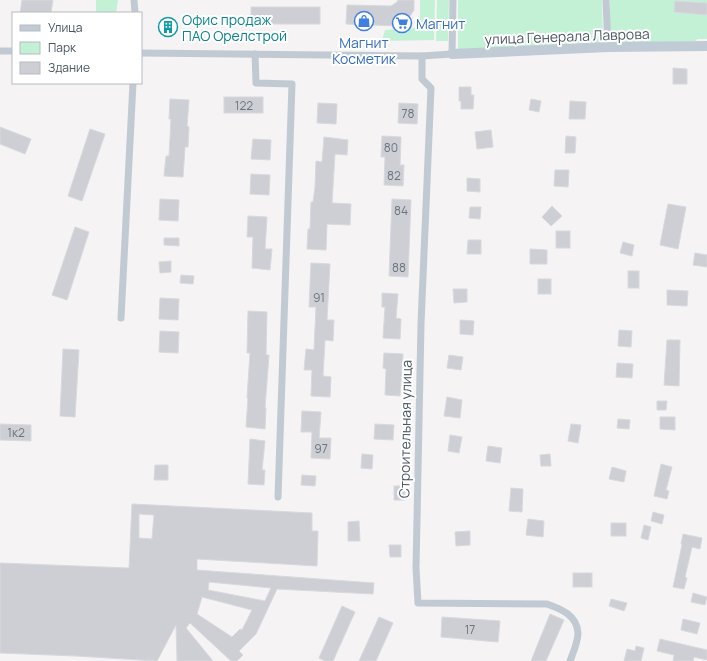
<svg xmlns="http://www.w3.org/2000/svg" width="707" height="661" font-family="Manrope,sans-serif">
	<rect width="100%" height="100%" fill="#f5f3f3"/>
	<g fill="#c3f1d5">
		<polygon points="96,0 118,0 116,13 96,13"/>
		<polygon points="420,0 435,0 434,40 382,41 385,30 414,28 420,22"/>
		<polygon points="437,0 449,0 448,41 436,41"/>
		<polygon points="458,0 602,0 603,38 600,44 458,50"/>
		<polygon points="610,0 707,0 707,39 697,39 696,41 613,44 610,38"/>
	</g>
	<g fill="#cdcfd5" stroke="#d7d9de" fill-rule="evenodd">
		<polygon points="22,0 53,0 51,13 20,13"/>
		<polygon points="398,0 414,0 414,10 407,21 399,26 346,24 347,5 391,6 397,2"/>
		<polygon points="675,1 707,3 707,15 674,12"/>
		<rect x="251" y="7" width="69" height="17"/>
		<polygon points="163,21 173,21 173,32 162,32"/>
		<polygon points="673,68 687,69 687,84 673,84"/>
		<polygon points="459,87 471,87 471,95 474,95 473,109 461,109 461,101 459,101"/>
		<rect x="224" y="97" width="39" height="16"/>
		<polygon points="170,99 189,100 187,126 189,127 188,147 185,147 183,177 164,176 166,156 169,156 171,119 169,119"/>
		<polygon points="531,99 541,101 539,112 529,110"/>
		<polygon points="570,101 586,102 585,119 569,119"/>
		<polygon points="318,103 337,104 336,124 317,123"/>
		<polygon points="399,103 418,104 417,124 398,123"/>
		<polygon points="0,127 31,139 25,154 0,144"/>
		<polygon points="90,129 105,134 82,201 68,196"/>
		<polygon points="491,130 493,147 477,149 475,132"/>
		<polygon points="382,136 401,137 400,165 404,165 403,186 384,185 385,157 381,157"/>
		<polygon points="566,136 576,137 575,153 565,153"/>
		<polygon points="324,137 348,140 347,155 335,154 332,203 351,204 350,225 327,224 326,250 307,249 308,229 310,229 311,202 313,202 315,187 316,161 322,162"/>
		<polygon points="253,139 271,140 270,160 251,159"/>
		<polygon points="555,170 569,170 568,187 554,186"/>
		<polygon points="251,174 270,175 269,195 250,194"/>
		<polygon points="467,178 480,179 480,192 467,191"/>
		<polygon points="160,199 179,200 178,221 159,220"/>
		<polygon points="392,199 411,200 408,277 389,276"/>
		<polygon points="668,204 686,207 678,249 660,245"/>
		<polygon points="552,206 562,216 551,226 542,217"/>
		<polygon points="470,207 481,207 480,219 469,218"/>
		<polygon points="248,216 267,217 265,249 272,249 270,270 252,268 253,237 247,237"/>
		<polygon points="75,227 89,232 67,300 52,295"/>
		<rect x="556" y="231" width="14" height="17"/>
		<polygon points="164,238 179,238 179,246 164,245"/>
		<polygon points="468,240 481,240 481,254 467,254"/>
		<polygon points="623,242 634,245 632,256 620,253"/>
		<polygon points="530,249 547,250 547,264 530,264"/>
		<polygon points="695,253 707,255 707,267 693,265"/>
		<polygon points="171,261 171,272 160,273 159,262"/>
		<polygon points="311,263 330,264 327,320 334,320 333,341 325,340 323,376 331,377 330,397 311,396 312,370 304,370 306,349 314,350 316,307 309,307"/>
		<rect x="628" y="271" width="11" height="17"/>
		<polygon points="181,275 194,276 193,284 180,283"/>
		<rect x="538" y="279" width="13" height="15"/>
		<polygon points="453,289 467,289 467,302 454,303"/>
		<polygon points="667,290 688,291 687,306 667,305"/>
		<polygon points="382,293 398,294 396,318 401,319 400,339 383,338 385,307 382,307"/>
		<polygon points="160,298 179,299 178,320 159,319"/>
		<polygon points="248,311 267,312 266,355 269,355 265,408 266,408 265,429 246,427 248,398 247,398 250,353 247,353"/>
		<polygon points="460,320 474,321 473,335 460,334"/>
		<polygon points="619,330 632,331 631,347 618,346"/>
		<polygon points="160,331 179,332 178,353 159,352"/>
		<polygon points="667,340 680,340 679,386 664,385"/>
		<polygon points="63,349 79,350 75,417 60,416"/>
		<polygon points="384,353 403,354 400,396 385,395 386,369 383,368"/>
		<polygon points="449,355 463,357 461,370 447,368"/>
		<polygon points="617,363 633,364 632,378 616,377"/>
		<polygon points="447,397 462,400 460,418 444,416"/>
		<polygon points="657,401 667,401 666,410 657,410"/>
		<polygon points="302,411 321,412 319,438 331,438 330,459 311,458 312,432 301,432"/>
		<polygon points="660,417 675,417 675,430 660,429"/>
		<polygon points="618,419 630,420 629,429 617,428"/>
		<polygon points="0,424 31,425 31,441 0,440"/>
		<polygon points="375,424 394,425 393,440 374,439"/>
		<polygon points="571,424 581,425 578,443 568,441"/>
		<polygon points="450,435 462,437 459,453 448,451"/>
		<polygon points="250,439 265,441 262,470 265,470 264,485 248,484"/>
		<polygon points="488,446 502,448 500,463 486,461"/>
		<polygon points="362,454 373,455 372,469 361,468"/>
		<polygon points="550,454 551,466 541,466 540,455"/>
		<polygon points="661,464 672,467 666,490 669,491 667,499 654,496"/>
		<polygon points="155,465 168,465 168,480 154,480"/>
		<polygon points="612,467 626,471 624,482 609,479"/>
		<polygon points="302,475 316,476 315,486 301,485"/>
		<rect x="394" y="486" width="11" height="14"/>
		<polygon points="511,488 523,489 522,512 509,511"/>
		<path d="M132 504 312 513V531H318L317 566 197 559V570L374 583 373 594 277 589 256 634 239 651 243 655 237 661H231L190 623 186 628 213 661H177L176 625 157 661 76 656 0 653V563L129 568ZM139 514 154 515 152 539 139 538ZM209 582 271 588 265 601 208 590ZM202 597 252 610 242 630 240 629 232 637 197 614Z"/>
		<polygon points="653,512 664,515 662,524 651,521"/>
		<polygon points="528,519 544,521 543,537 526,535"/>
		<polygon points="359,521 360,541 348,541 348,522"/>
		<rect x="611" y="523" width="15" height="13"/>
		<polygon points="644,525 651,527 648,540 641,538"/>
		<polygon points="470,531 470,545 456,546 455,532"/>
		<polygon points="683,534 702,538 700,549 692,547 685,577 687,578 684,589 673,587 682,545 681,544"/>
		<polygon points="389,545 401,545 401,557 390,557"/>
		<rect x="573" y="573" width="19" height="14"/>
		<polygon points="693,593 707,597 705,605 691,602"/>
		<polygon points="611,599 627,603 624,611 609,606"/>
		<polygon points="342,606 355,612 333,661 325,661 319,658"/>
		<polygon points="550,614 564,620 546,661 531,661"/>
		<polygon points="379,617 393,623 376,661 359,661"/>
		<polygon points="442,617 500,621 498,642 441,637"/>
		<polygon points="683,619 700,623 697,634 681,630"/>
		<polygon points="660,639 707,650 707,660 694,657 693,661 673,661 674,655 657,651"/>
		<polygon points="636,646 644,648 641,661 624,661 627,649 635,651"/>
	</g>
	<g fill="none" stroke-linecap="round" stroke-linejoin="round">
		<g stroke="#c1cad2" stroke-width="7">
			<polyline points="134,0 135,13"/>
			<polyline points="606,0 608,47"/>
			<polyline points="0,51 13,51"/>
			<polyline points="141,53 422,56 452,54 453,0"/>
			<polyline points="255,54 256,83 292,84 278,497"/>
			<path d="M422 56V79L431 88 421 324 416 568 418 603 547 604C561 609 577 615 578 633 578 642 573 653 570 661"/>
			<polyline points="121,318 133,83"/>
		</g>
		<polyline stroke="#c1cbd6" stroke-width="10" points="452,54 608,47 707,46"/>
	</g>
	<defs>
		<g id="shop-ring" transform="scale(1)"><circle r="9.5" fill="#fff" stroke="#3f7fe0" stroke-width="1.5"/><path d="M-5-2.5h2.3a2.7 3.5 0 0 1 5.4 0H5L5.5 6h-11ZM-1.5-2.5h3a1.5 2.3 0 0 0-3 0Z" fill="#3f7fe0"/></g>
		<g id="supermarket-ring" transform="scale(1)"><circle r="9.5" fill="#fff" stroke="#3f7fe0" stroke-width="1.5"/><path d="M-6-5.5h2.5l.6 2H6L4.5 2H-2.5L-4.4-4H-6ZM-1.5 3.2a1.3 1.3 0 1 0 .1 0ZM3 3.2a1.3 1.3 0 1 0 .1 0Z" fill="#3f7fe0"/></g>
		<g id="building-ring" transform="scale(1)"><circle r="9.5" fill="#fff" stroke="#0f9aa8" stroke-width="1.5"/><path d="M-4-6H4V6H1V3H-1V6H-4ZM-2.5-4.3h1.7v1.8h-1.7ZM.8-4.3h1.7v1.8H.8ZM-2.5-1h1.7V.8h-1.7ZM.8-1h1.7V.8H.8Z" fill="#0f9aa8"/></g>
	</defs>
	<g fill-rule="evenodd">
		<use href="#shop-ring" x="364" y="21"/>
		<use href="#supermarket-ring" x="402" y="23"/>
		<use href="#building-ring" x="168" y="27"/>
	</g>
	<g text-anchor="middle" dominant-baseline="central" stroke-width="4" stroke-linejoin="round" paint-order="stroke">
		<g font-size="12" fill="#6b747e">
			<text x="244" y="105">122</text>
			<text x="408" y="113">78</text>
			<text x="391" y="147">80</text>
			<text x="394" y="175">82</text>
			<text x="401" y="210">84</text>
			<text x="399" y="267">88</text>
			<text x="319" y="297">91</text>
			<text x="16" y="432">1к2</text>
			<text x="321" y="448">97</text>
			<text x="470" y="629">17</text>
		</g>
		<g font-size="14" fill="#0d838f" stroke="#fff" text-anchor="start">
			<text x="182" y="19">Офис продаж<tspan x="182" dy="16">ПАО Орелстрой</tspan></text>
		</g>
		<g font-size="14" fill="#366cbe" stroke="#fff" text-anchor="start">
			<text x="416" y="23">Магнит</text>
			<text x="364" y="42" text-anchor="middle">Магнит<tspan x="364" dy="16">Косметик</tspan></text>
		</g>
		<g font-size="14" fill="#4a5661" stroke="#fff">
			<text transform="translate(567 36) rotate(-2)">улица Генерала Лаврова</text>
			<text transform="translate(405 429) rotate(-89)">Строительная улица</text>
		</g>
	</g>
	<rect x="12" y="12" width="130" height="72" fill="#ffffff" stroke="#b7bbc0"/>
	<rect x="20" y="25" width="20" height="6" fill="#c1cbd6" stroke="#b7bbc0"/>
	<text x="48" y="32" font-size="12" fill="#4a5661">Улица</text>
	<rect x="20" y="42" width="20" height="12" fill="#c3f1d5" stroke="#b7bbc0"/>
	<text x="48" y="52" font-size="12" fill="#4a5661">Парк</text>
	<rect x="20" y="62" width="20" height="12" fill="#cdcfd5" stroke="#b7bbc0"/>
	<text x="48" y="72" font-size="12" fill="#4a5661">Здание</text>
</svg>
